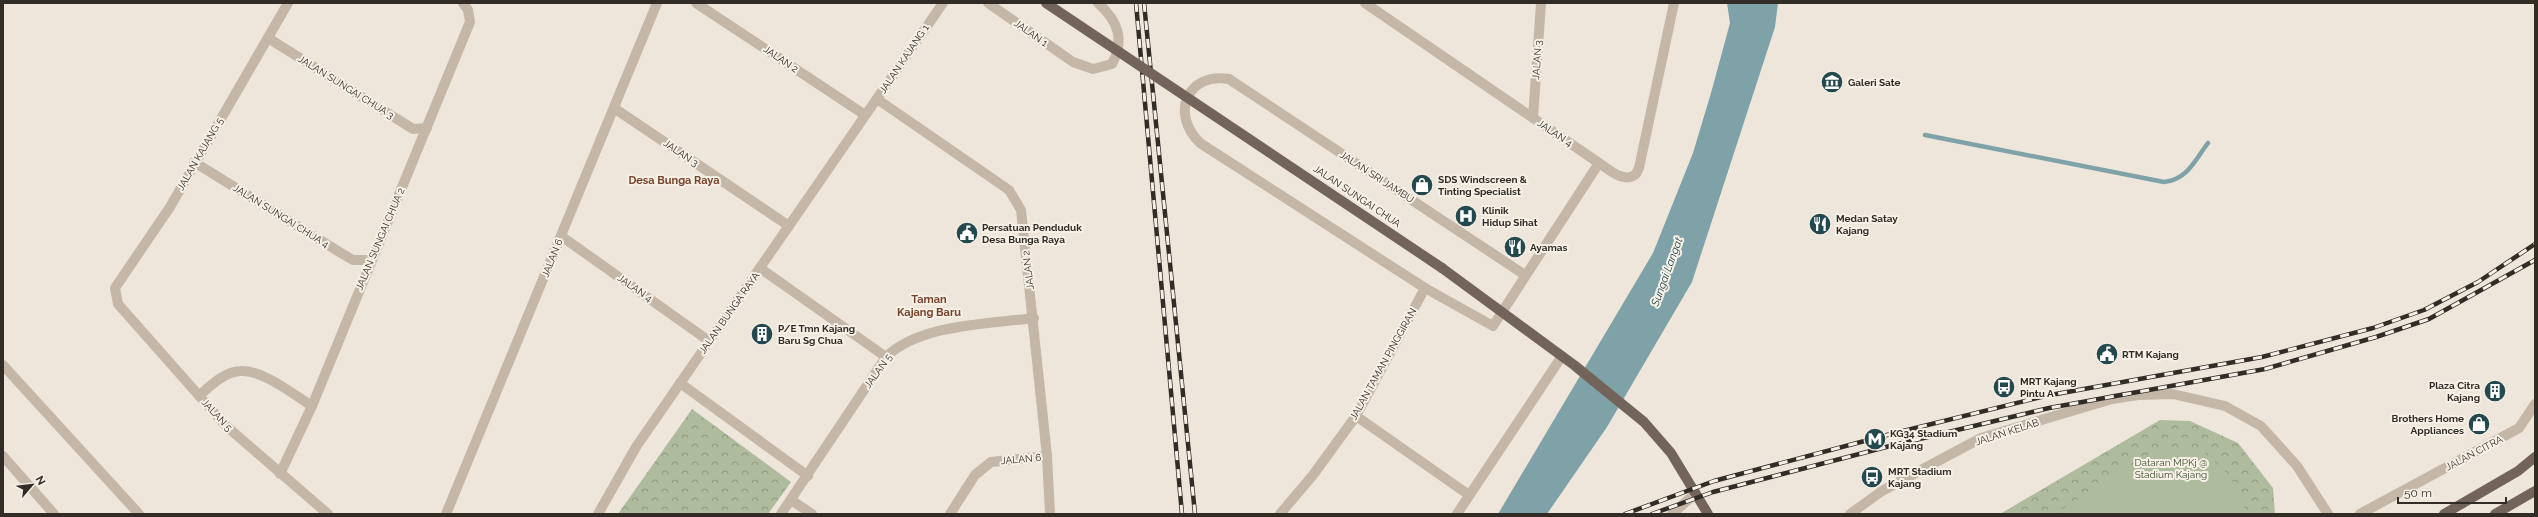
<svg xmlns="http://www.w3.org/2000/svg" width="2538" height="517" font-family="Raleway,sans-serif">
	<defs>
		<pattern id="park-crowns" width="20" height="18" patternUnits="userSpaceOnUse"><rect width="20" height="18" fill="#aebb9d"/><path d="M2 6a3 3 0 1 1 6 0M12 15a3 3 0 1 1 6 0" fill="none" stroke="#8e9880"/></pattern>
	</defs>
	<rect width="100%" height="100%" fill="#eee6db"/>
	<g fill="url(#park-crowns)">
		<polygon points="692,409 791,482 768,514 618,514"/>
		<polygon points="2160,420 2190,421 2238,443 2273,488 2275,514 2000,514"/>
	</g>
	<polygon fill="#aebb9d" points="2161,447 2202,450 2230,476 2247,514 2055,514"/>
	<polygon fill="#7ea2a7" points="1727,3 1778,3 1775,27 1692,282 1607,427 1547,514 1498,514 1653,253 1693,153 1711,93 1730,23"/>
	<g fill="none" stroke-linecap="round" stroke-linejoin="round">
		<path stroke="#7ea2a7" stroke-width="4.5" d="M1925 135 2164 182C2187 180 2195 160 2208 143"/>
		<g stroke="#c4b7a8" stroke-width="10">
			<polyline points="288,3 170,207 115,288 118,304 225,425 328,514"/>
			<polyline points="696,3 865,115"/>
			<path d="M988 3 1073 62 1093 69 1112 64C1125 39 1118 21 1098 3"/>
			<path d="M1365 3 1599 163C1610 170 1624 184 1636 174L1639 168 1674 3"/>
			<polyline points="268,38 413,129 427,128"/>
			<polyline points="877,99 1009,190 1021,210 1047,456 1050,514"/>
			<polyline points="614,108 789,226"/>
			<polyline points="1533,118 1541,3"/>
			<polyline points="194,162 341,253 353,260 371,260"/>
			<polyline points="561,236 709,341"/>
			<polyline points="760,268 886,357"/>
			<path d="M1525 275 1229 79C1187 72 1170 114 1200 143L1425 288 1493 326 1599 163"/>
			<polyline points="3,365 139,514"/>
			<polyline points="680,383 808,476"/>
			<path d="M199 396C210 386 224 372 240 371 262 369 294 395 312 406"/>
			<polyline points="1356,416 1469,495"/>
			<polyline points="3,456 54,514"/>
			<polyline points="280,474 312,406 470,22 468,10 463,3"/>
			<polyline points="791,500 812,514"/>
			<polyline points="446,514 657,3"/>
			<polyline points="598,514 636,447 943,3"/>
			<path d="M781 514 886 357C920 324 988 324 1034 318"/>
			<polyline points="950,514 975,475 991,462 1047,456"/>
			<polyline points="1280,514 1313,475 1356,416 1425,288"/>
			<polyline points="1457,514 1562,356"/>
			<polyline points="1672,514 1696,493"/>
			<polyline points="1850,514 1882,491 1981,438 2112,399 2138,395 2173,394 2225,406 2261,426 2297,466 2328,514"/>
			<polyline points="2360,514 2519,428 2535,404"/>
		</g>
		<g stroke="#72645a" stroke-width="10">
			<polyline points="1442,268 1574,365 1644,422 1671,453 1708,514"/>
			<polyline points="2444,514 2518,471 2535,457"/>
			<polyline points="2495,514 2535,491"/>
		</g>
		<g stroke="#322c27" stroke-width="4.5">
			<g id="rail">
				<polyline points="1136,3 1182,514"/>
				<polyline points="1144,3 1195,514"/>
				<polyline points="1625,514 1714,481 1887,435 2045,396 2262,357 2373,328 2424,310 2478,282 2535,244"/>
				<polyline points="1652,514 1713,492 1890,446 2049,408 2265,369 2376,337 2429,319 2535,260"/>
			</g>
		</g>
		<use href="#rail" stroke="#f6f0e6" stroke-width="3" stroke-dasharray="9" stroke-linecap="butt"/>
		<polyline stroke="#72645a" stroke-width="10" points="1046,3 1442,268"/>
	</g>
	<defs>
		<g id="museum-disc" transform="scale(1.15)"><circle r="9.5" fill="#23484e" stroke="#f6f0e6"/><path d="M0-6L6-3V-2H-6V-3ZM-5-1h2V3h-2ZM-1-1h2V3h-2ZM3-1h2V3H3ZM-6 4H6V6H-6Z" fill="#fff"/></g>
		<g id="shop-disc" transform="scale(1.15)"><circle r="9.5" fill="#23484e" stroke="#f6f0e6"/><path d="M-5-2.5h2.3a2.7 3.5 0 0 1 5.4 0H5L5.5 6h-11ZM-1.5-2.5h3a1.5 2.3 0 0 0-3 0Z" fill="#fff"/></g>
		<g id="hospital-disc" transform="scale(1.15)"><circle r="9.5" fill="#23484e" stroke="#f6f0e6"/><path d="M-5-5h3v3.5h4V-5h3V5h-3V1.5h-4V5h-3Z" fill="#fff"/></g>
		<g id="restaurant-disc" transform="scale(1.15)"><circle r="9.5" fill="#23484e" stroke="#f6f0e6"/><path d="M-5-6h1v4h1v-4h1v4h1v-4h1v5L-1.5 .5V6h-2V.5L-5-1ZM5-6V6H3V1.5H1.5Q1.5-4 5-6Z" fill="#fff"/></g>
		<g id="civic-disc" transform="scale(1.15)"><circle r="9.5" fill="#23484e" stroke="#f6f0e6"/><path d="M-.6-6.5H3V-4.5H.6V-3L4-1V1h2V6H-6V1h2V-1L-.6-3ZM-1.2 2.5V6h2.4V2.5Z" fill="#fff"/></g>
		<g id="building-disc" transform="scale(1.15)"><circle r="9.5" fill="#23484e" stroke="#f6f0e6"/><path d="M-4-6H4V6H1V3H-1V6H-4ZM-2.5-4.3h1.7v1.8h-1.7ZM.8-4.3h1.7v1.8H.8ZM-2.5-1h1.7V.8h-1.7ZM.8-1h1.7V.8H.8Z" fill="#fff"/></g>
		<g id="bus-disc" transform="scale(1.15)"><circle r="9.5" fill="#23484e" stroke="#f6f0e6"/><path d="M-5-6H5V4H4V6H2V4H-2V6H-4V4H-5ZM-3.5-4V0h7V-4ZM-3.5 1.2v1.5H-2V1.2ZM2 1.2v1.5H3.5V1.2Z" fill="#fff"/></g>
		<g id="metro-disc" transform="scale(1.15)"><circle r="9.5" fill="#23484e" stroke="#f6f0e6"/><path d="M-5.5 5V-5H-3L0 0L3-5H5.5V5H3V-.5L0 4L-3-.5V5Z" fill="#fff"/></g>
	</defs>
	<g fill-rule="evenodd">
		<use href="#museum-disc" x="1832" y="82"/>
		<use href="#shop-disc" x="1422" y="185"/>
		<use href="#hospital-disc" x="1466" y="216"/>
		<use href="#restaurant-disc" x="1820" y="224"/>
		<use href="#civic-disc" x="967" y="233"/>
		<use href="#restaurant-disc" x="1515" y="247"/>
		<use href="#building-disc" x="762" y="334"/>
		<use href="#civic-disc" x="2107" y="354"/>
		<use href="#bus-disc" x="2004" y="387"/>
		<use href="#building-disc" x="2495" y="391"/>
		<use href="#shop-disc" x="2479" y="424"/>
		<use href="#metro-disc" x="1875" y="439"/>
		<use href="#bus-disc" x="1872" y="477"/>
	</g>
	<g text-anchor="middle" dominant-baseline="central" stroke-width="4" stroke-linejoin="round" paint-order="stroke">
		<g font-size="10" fill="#322c27" stroke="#f6f0e6">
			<text transform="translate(1031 33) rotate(35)">JALAN 1</text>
			<text transform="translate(781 59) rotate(34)">JALAN 2</text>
			<text transform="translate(904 59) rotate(-56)">JALAN KAJANG 1</text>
			<text transform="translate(1537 60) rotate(-86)">JALAN 3</text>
			<text transform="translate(346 87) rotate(32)">JALAN SUNGAI CHUA 3</text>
			<text transform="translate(1555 133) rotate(34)">JALAN 4</text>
			<text transform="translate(681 153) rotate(34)">JALAN 3</text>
			<text transform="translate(200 154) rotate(-60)">JALAN KAJANG 5</text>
			<text transform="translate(1377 177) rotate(33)">JALAN SRI JAMBU</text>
			<text transform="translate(1357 196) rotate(34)">JALAN SUNGAI CHUA</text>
			<text transform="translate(281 216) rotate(32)">JALAN SUNGAI CHUA 4</text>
			<text transform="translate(380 239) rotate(-67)">JALAN SUNGAI CHUA 2</text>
			<text transform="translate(552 258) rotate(-68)">JALAN 6</text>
			<text transform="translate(1028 270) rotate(-97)">JALAN 2</text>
			<text transform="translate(635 288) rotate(35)">JALAN 4</text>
			<text transform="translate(729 313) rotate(-55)">JALAN BUNGA RAYA</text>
			<text transform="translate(1383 364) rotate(-61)">JALAN TAMAN PINGGIRAN</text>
			<text transform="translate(878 371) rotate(-54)">JALAN 5</text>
			<text transform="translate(217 415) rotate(47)">JALAN 5</text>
			<text transform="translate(2007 432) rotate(-18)">JALAN KELAB</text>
			<text transform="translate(2474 453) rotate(-28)">JALAN CITRA</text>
			<text transform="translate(1021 459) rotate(-5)">JALAN 6</text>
		</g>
		<g font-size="10" font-weight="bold" fill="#322c27" stroke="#f6f0e6" text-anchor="start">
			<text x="1848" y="82">Galeri Sate</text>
			<text x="1438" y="179">SDS Windscreen &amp;<tspan x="1438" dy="12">Tinting Specialist</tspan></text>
			<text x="1482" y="210">Klinik<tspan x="1482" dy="12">Hidup Sihat</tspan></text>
			<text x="1836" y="218">Medan Satay<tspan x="1836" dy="12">Kajang</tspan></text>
			<text x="982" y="227">Persatuan Penduduk<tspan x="982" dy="12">Desa Bunga Raya</tspan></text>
			<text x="1530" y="247">Ayamas</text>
			<text x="778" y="328">P/E Tmn Kajang<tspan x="778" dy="12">Baru Sg Chua</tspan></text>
			<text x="2122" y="354">RTM Kajang</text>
			<text x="2020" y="381">MRT Kajang<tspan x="2020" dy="12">Pintu A</tspan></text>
			<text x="2480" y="385" text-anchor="end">Plaza Citra<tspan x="2480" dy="12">Kajang</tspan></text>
			<text x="2464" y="418" text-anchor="end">Brothers Home<tspan x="2464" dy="12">Appliances</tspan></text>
			<text x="1890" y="433">KG34 Stadium<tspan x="1890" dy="12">Kajang</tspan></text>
			<text x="1888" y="471">MRT Stadium<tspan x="1888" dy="12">Kajang</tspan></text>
		</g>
		<g font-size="10" fill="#3f4d2e" stroke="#f6f0e6">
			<text x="2171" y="462">Dataran MPKj @<tspan x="2171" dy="12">Stadium Kajang</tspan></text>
		</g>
		<g font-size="11" font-weight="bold" fill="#77432b" stroke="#f6f0e6">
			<text x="674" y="180">Desa Bunga Raya</text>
			<text x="929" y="299">Taman<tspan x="929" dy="13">Kajang Baru</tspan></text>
		</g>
		<g font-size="11" font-style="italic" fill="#23484e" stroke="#f6f0e6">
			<text transform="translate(1667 272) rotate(-70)">Sungai Langat</text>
		</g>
	</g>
	<rect width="2538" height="517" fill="none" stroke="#322c27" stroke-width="8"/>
	<g transform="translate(32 485) rotate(62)" stroke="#f6f0e6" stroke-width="3" paint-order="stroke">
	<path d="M0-3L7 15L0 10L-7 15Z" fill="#322c27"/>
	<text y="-6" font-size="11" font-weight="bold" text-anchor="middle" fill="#322c27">N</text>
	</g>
	<path d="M2398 497v6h108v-6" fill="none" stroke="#322c27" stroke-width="2"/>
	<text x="2404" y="497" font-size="12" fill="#322c27" stroke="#f6f0e6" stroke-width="3" paint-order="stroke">50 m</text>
</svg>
